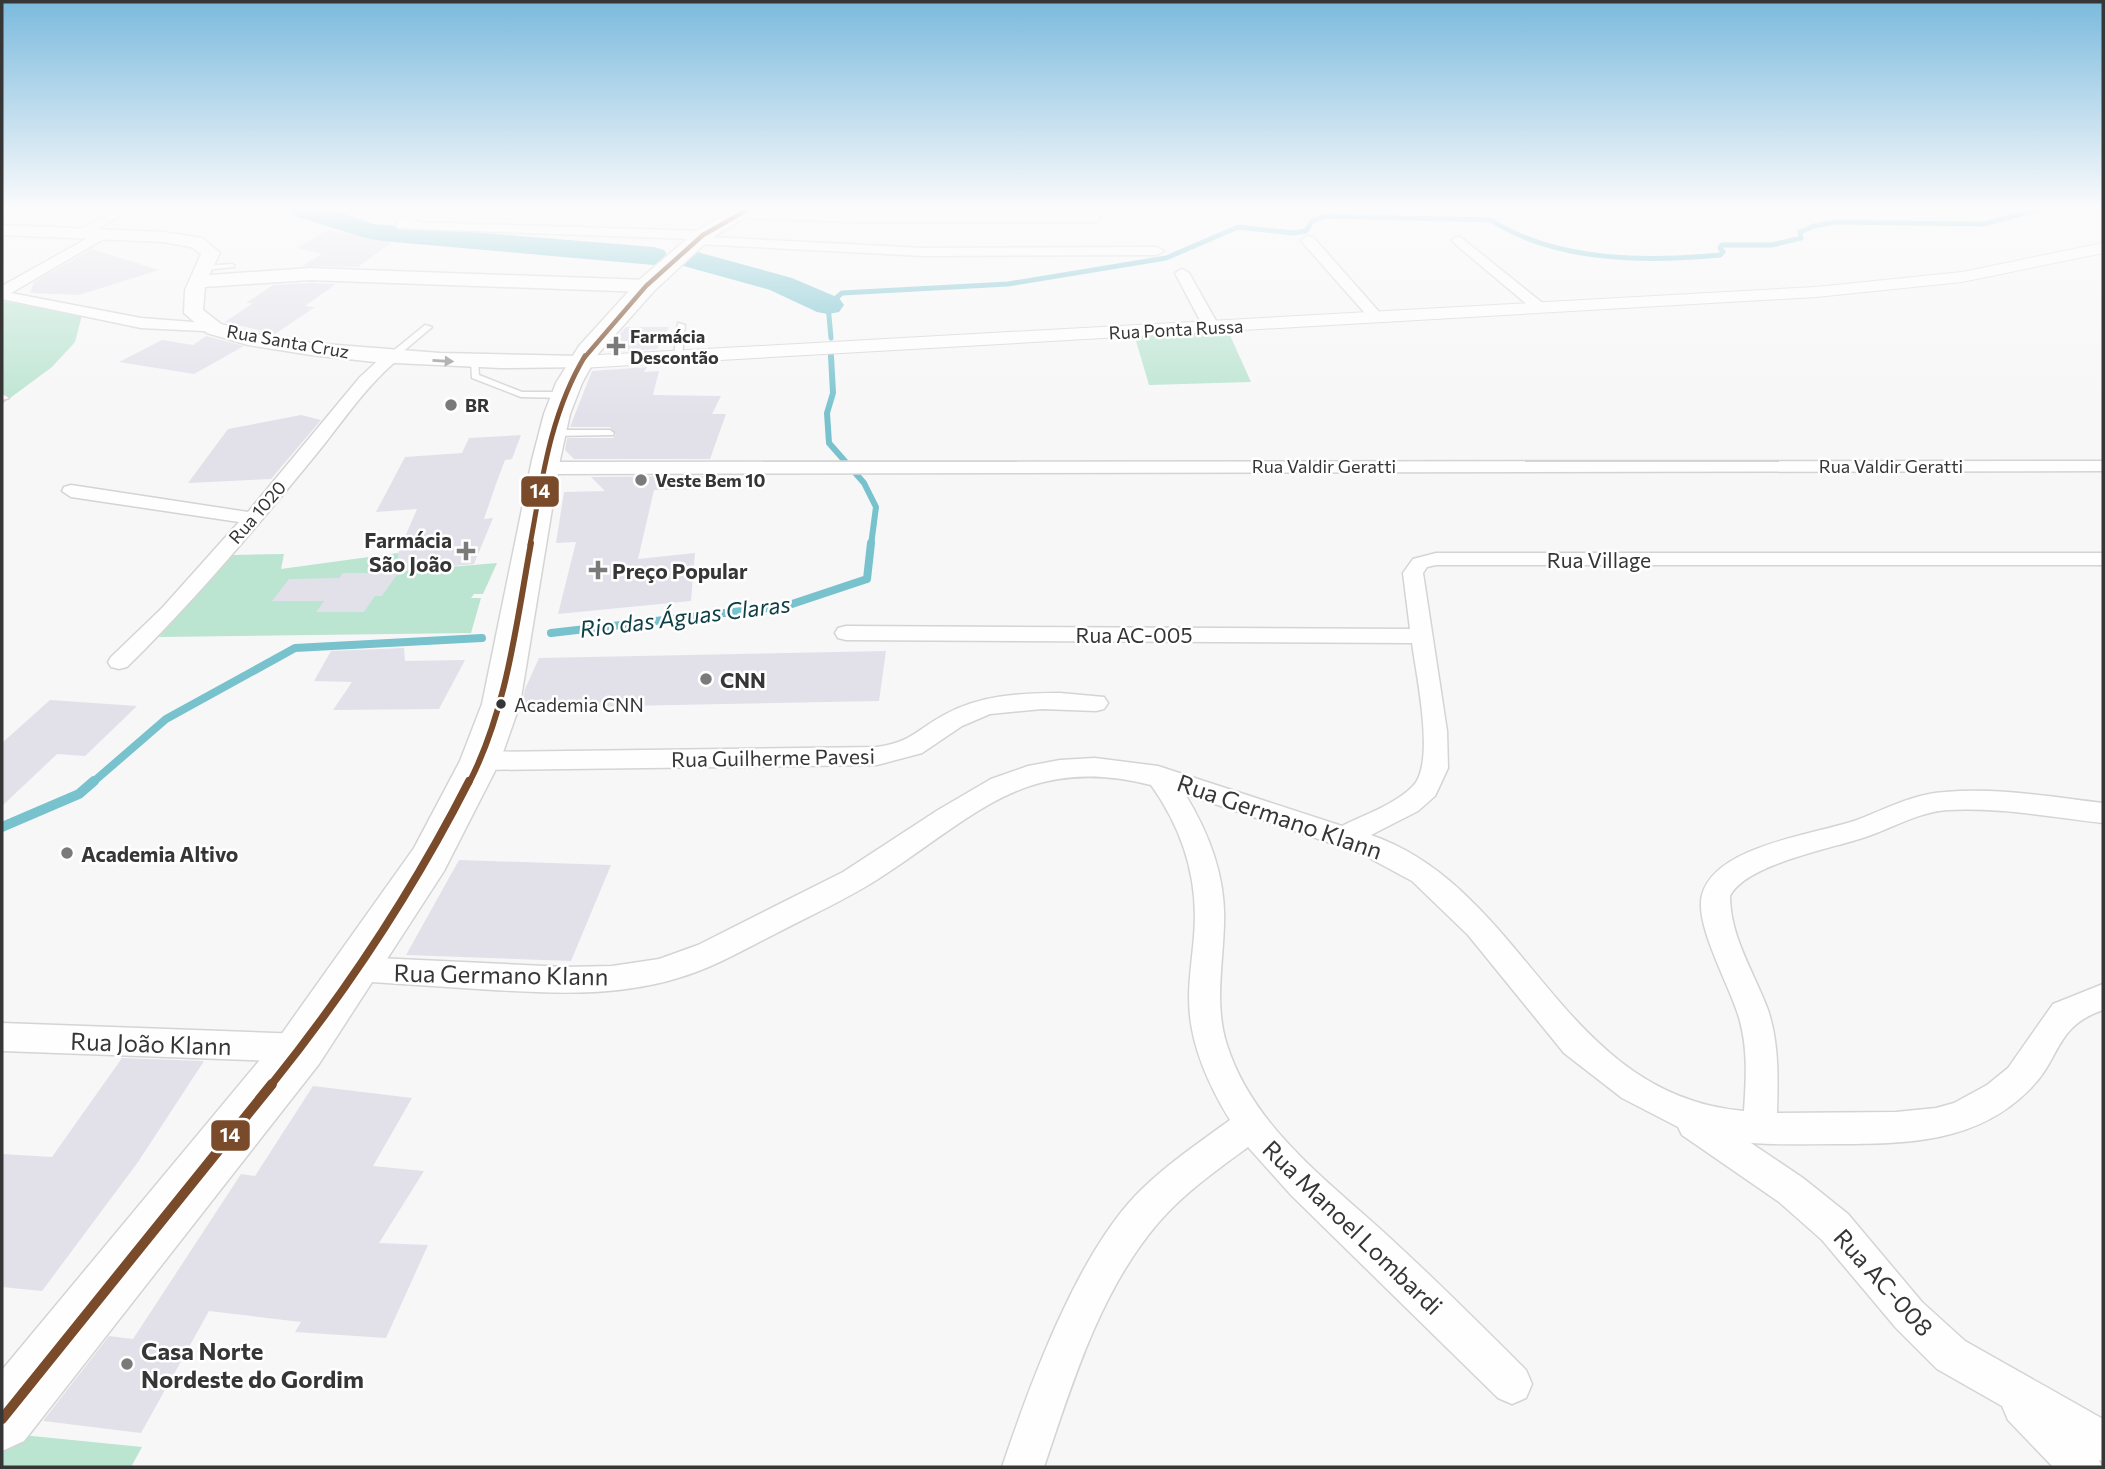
<svg xmlns="http://www.w3.org/2000/svg" width="2105" height="1469" font-family="Commissioner,sans-serif">
	<rect width="100%" height="100%" fill="#f7f7f8"/>
	<g fill="#bbe4d1">
		<polygon points="2,301 82,315 75,342 52,367 2,404"/>
		<polygon points="1228,331 1251,382 1149,385 1134,334"/>
		<polygon points="398,553 401,571 497,563 483,594 474,594 471,598 481,598 471,633 159,637 231,555 284,554 281,569"/>
		<polygon points="2,1433 142,1447 131,1467 2,1467"/>
	</g>
	<g fill="none" stroke-linecap="round" stroke-linejoin="round">
		<g stroke="#77c2cd" stroke-width="5">
			<path d="M831 338 828 305 842 293 1008 284 1166 258 1238 227 1293 233 1306 231 1312 221 1325 216 1491 220C1556 262 1645 262 1720 255L1723 252 1720 248 1722 245H1772L1801 238 1800 232 1814 226 1835 222 1983 224 2036 210"/>
			<polyline points="831,354 831,358"/>
		</g>
		<polyline stroke="#77c2cd" stroke-width="6" points="831,356 833,393 827,413 829,443 864,483 876,507 871,545"/>
		<g stroke="#77c2cd" stroke-width="8">
			<polyline points="551,633 786,606 867,579 871,543"/>
			<polyline points="92,783 166,719 295,648 482,638"/>
		</g>
		<polyline stroke="#77c2cd" stroke-width="10" points="2,827 79,794 94,781"/>
		<g fill="#77c2cd" fill-rule="evenodd">
			<polygon points="291,210 331,210 374,224 654,247 664,250 668,256 664,262 654,265 371,240 295,216"/>
			<polygon points="690,250 792,278 839,298 844,305 839,312 828,314 817,312 770,290 680,265 675,259 680,253"/>
		</g>
	</g>
	<g fill="#e2e1ea">
		<polygon points="328,230 391,243 358,267 302,266 322,254 297,248"/>
		<polygon points="92,249 159,270 79,295 30,293 34,282"/>
		<polygon points="310,283 336,284 305,306 315,307 275,334 225,322 253,303 246,303 273,285"/>
		<polygon points="626,327 669,327 657,349 611,352 607,348"/>
		<polygon points="206,336 244,346 194,374 119,362 162,340 193,345"/>
		<polygon points="647,367 644,372 659,371 653,395 721,396 712,414 726,414 710,459 574,459 565,450 567,438 613,438 616,434 610,427 570,427 592,371"/>
		<polygon points="301,415 321,420 271,479 188,483 228,429"/>
		<polygon points="521,435 512,459 505,460 496,484 484,519 493,518 474,564 401,571 398,553 417,509 376,512 405,457 462,453 469,438"/>
		<polygon points="704,476 699,489 654,490 638,559 695,553 691,601 558,614 576,542 556,543 564,492 605,491 591,477"/>
		<polygon points="343,573 398,573 382,596 375,596 364,612 316,612 324,601 272,601 289,579 339,578"/>
		<polygon points="404,648 405,661 465,660 439,709 333,710 352,682 314,681 331,651"/>
		<polygon points="886,651 879,701 521,708 525,689 539,658"/>
		<polygon points="50,700 137,706 85,756 57,754 2,806 2,743"/>
		<polygon points="459,860 611,865 571,961 406,955"/>
		<polygon points="122,1058 204,1061 138,1162 42,1291 2,1287 2,1154 52,1157"/>
		<polygon points="313,1086 412,1098 373,1166 424,1171 379,1243 428,1245 386,1338 295,1332 301,1322 209,1311 141,1433 43,1421 109,1336 133,1339 241,1174 255,1176"/>
	</g>
	<g fill="none" stroke-linecap="round" stroke-linejoin="round">
		<g stroke="#d4d4d5" stroke-width="3">
			<g id="service">
				<polygon points="232,264 234,265 234,267 204,270 201,268 204,266"/>
				<polygon points="678,323 685,325 682,356 678,358 674,356"/>
				<polygon points="425,325 432,327 393,360 387,360 387,356"/>
				<polygon points="471,360 478,362 479,375 522,392 564,392 568,395 564,398 521,397 472,378"/>
				<polygon points="2,394 9,398 2,400"/>
				<polygon points="610,430 614,433 613,435 552,436 548,433 552,430"/>
			</g>
		</g>
		<g stroke="#d4d4d5" stroke-width="3">
			<g id="minor">
				<polygon points="114,210 129,210 86,236 76,236 75,233"/>
				<polygon points="416,210 430,210 415,222 703,231 708,232 708,237 924,248 1157,247 1164,251 1157,255 924,256 697,244 692,243 691,239 397,228 397,222"/>
				<polygon points="740,210 851,214 1095,214 1101,218 1095,222 851,222 736,217 734,214"/>
				<polygon points="102,230 109,234 107,237 11,293 141,318 219,324 224,326 227,329 224,332 141,328 2,299 2,286"/>
				<polygon points="1308,236 1313,237 1381,314 1383,317 1381,320 1371,320 1303,243 1301,240"/>
				<polygon points="1459,236 1545,305 1547,308 1545,311 1535,311 1454,243 1452,240"/>
				<polygon points="1182,269 1189,273 1220,328 1217,331 1212,333 1204,328 1175,273"/>
				<path d="M390 353 398 358 396 361C361 391 338 429 309 463 251 534 192 603 127 667L119 669 111 667 108 662 111 657 162 608 239 522 71 497 62 491 64 487 71 485 248 512 360 377 384 355Z"/>
				<polygon points="2103,461 2103,471 544,474 535,468 544,462"/>
				<path d="M1436 553H2103V565H1436L1427 567 1423 573 1447 731 1448 768 1435 796 1418 811 1371 835C1527 889 1560 1095 1744 1111 1746 1081 1748 1051 1740 1021 1732 989 1694 926 1702 895 1715 846 1812 835 1854 821 1884 810 1912 794 1945 792 1997 787 2051 797 2103 803V823C2051 817 1999 807 1947 810 1920 812 1896 826 1871 835 1837 848 1746 863 1730 896 1730 937 1754 972 1768 1010 1779 1043 1778 1078 1777 1113L1896 1112 1936 1108 1954 1103 1987 1085 2008 1068 2053 1004 2103 984V1010C2054 1027 2062 1057 2030 1089 1977 1143 1907 1144 1836 1144 1808 1144 1779 1145 1751 1143L1803 1178 1848 1214 1922 1302 1965 1341 2103 1419V1461L2099 1460 2102 1467H2053L2008 1420 2002 1406 1937 1369 1896 1328 1822 1240 1779 1202 1682 1135 1678 1127 1622 1098 1564 1053 1468 935 1412 881 1360 853 1185 794C1209 833 1226 877 1224 924 1223 965 1214 1005 1227 1045 1253 1127 1328 1181 1389 1237 1436 1280 1481 1325 1526 1370L1532 1384 1526 1398 1512 1404 1498 1398 1291 1195 1248 1147C1217 1170 1184 1193 1159 1222 1100 1290 1072 1384 1044 1467H1002C1030 1384 1075 1260 1135 1196 1163 1167 1197 1144 1230 1120 1211 1089 1194 1053 1190 1016 1187 989 1192 962 1194 936 1199 880 1183 830 1151 785 1025 753 975 817 878 879 845 900 809 916 775 934 743 950 713 968 678 978 613 998 545 993 478 989 437 986 397 984 356 981L345 978 341 969 345 960 356 957 565 967 612 966 659 959 698 945 843 872 938 810 991 779 1028 766 1060 760 1095 758 1158 766 1342 826C1366 814 1394 805 1413 786 1436 763 1416 674 1412 643L846 640 838 638 835 633 838 628 846 626 1410 629 1403 573 1413 559Z"/>
				<path d="M1060 693 1104 697 1108 703 1104 709 1096 711 1042 709 990 714 962 726 922 753 877 765 480 770 471 767 467 761 471 755 480 752 877 747C912 742 916 730 944 715 979 695 1021 693 1060 693Z"/>
				<polygon points="2,1023 301,1034 312,1038 317,1048 312,1058 301,1062 2,1051"/>
			</g>
		</g>
		<g stroke="#d4d4d5" stroke-width="2">
			<polygon id="tertiary" points="2103,243 2103,253 1962,282 1816,297 581,368 571,362 581,356 1816,287 1962,272"/>
		</g>
		<g stroke="#d4d4d5" stroke-width="3">
			<polygon id="secondary" points="2,225 163,232 202,238 220,253 209,275 310,268 646,280 656,286 646,292 310,280 205,287 203,310 221,324 257,334 311,343 440,353 581,356 589,357 592,362 589,367 501,368 375,362 311,355 248,345 207,333 184,313 185,290 201,254 191,247 163,242 2,235"/>
		</g>
		<g stroke="#d4d4d5" stroke-width="3">
			<polygon id="primary" points="733,210 757,210 710,239 654,291 598,354 582,383 570,414 560,460 520,704 500,761 444,871 319,1064 24,1441 2,1451 2,1370 283,1032 414,848 460,761 482,704 532,460 544,414 556,383 579,346 638,281 696,231"/>
		</g>
		<use href="#service" fill="#fefefe" fill-rule="evenodd"/>
		<use href="#minor" fill="#fefefe" fill-rule="evenodd"/>
		<use href="#tertiary" fill="#fefefe" fill-rule="evenodd"/>
		<use href="#secondary" fill="#fefefe" fill-rule="evenodd"/>
		<use href="#primary" fill="#fefefe" fill-rule="evenodd"/>
		<g stroke="#fff" stroke-width="7">
			<polyline id="bus-1-far4" points="584,358 646,286 703,235 747,210"/>
		</g>
		<g stroke="#fff" stroke-width="9">
			<path id="bus-1-far3" d="M530 545C542 480 550 414 585 356"/>
		</g>
		<g stroke="#fff" stroke-width="11">
			<path id="bus-1-far2" d="M469 783C507 709 516 625 531 543"/>
		</g>
		<g stroke="#fff" stroke-width="13">
			<path id="bus-1-far1" d="M271 1085C345 993 415 887 469 781"/>
		</g>
		<g stroke="#fff" stroke-width="16">
			<polyline id="bus-1" points="2,1419 272,1084"/>
		</g>
		<use href="#bus-1-far4" stroke="#7a4b2a" stroke-width="4.5"/>
		<use href="#bus-1-far3" stroke="#7a4b2a" stroke-width="5"/>
		<use href="#bus-1-far2" stroke="#7a4b2a" stroke-width="6"/>
		<use href="#bus-1-far1" stroke="#7a4b2a" stroke-width="8"/>
		<use href="#bus-1" stroke="#7a4b2a" stroke-width="10"/>
	</g>
	<defs><path id="oneway-solid" d="M-6-.8H1V-3.2L6.5 0L1 3.2V.8H-6Z" transform="scale(1.75)"/></defs>
	<use fill="#9a9a9a" href="#oneway-solid" transform="translate(443 361) rotate(3)"/>
	<linearGradient id="sky" x2="0" y2="1"><stop stop-color="#7bbadd"/><stop offset="0.5" stop-color="#fbfbfc"/><stop offset="1" stop-color="#fbfbfc" stop-opacity="0"/></linearGradient>
	<rect width="2105" height="416" fill="url(#sky)"/>
	<g fill="#7a7a7b" stroke="#fff" stroke-width="2.5">
		<path d="M612.5 335.5h7v7h7v7h-7v7h-7v-7h-7v-7h7z"/>
		<circle cx="451" cy="405" r="7"/>
		<circle cx="641" cy="480" r="7"/>
		<path d="M462.5 540.5h7v7h7v7h-7v7h-7v-7h-7v-7h7z"/>
		<path d="M594.5 559.5h7v7h7v7h-7v7h-7v-7h-7v-7h7z"/>
		<circle cx="706" cy="679" r="7"/>
		<circle cx="67" cy="853" r="7"/>
		<circle cx="127" cy="1364" r="7"/>
	</g>
	<circle fill="#363637" stroke="#fff" stroke-width="2.5" cx="501" cy="704" r="6"/>
	<g text-anchor="middle" dominant-baseline="central" stroke-width="5" stroke-linejoin="round" paint-order="stroke">
		<g font-size="18" fill="#363637" stroke="#fff">
			<text transform="translate(1176 329) rotate(-3)">Rua Ponta Russa</text>
			<text transform="translate(288 341) rotate(10)">Rua Santa Cruz</text>
			<text x="1324" y="466">Rua Valdir Geratti</text>
			<text x="1891" y="466">Rua Valdir Geratti</text>
			<text transform="translate(257 512) rotate(-49)">Rua 1020</text>
		</g>
		<g font-size="18" font-weight="bold" fill="#363637" stroke="#fff" text-anchor="start">
			<text x="630" y="336">Farmácia<tspan x="630" dy="21">Descontão</tspan></text>
			<text x="465" y="405">BR</text>
			<text x="655" y="480">Veste Bem 10</text>
		</g>
		<g font-size="19" fill="#363637" stroke="#fff" text-anchor="start">
			<text x="514" y="704">Academia CNN</text>
		</g>
		<g font-size="21" font-weight="bold" fill="#363637" stroke="#fff" text-anchor="start">
			<text x="452" y="539" text-anchor="end">Farmácia<tspan x="452" dy="24">São João</tspan></text>
			<text x="612" y="570">Preço Popular</text>
			<text x="720" y="679">CNN</text>
			<text x="81" y="853">Academia Altivo</text>
		</g>
		<g font-size="21" fill="#363637" stroke="#fff">
			<text x="1599" y="559">Rua Village</text>
			<text x="1134" y="634">Rua AC-005</text>
			<text transform="translate(773 757) rotate(-1)">Rua Guilherme Pavesi</text>
		</g>
		<g font-size="23" font-style="italic" fill="#0d3f45" stroke="#fff">
			<text transform="translate(685 616) rotate(-7)">Rio das Águas Claras</text>
		</g>
		<g font-size="24" fill="#363637" stroke="#fff">
			<text transform="translate(1280 816) rotate(19)">Rua Germano Klann</text>
			<text transform="translate(501 974) rotate(1)">Rua Germano Klann</text>
			<text transform="translate(151 1043) rotate(2)">Rua João Klann</text>
			<text transform="translate(1353 1227) rotate(44)">Rua Manoel Lombardi</text>
			<text transform="translate(1884 1282) rotate(48)">Rua AC-008</text>
		</g>
		<g font-size="24" font-weight="bold" fill="#363637" stroke="#fff" text-anchor="start">
			<text x="141" y="1350">Casa Norte<tspan x="141" dy="28">Nordeste do Gordim</tspan></text>
		</g>
	</g>
	<g stroke="#fff" stroke-width="2.5">
		<rect x="520" y="475" width="40" height="33" rx="7" fill="#7a4b2a"/>
		<rect x="210" y="1119" width="41" height="33" rx="7" fill="#7a4b2a"/>
	</g>
	<g font-size="19" text-anchor="middle" font-weight="bold" fill="#fff">
		<text x="540" y="498">14</text>
		<text x="230" y="1142">14</text>
	</g>
	<rect width="2105" height="1469" fill="none" stroke="#363637" stroke-width="7"/>
</svg>
